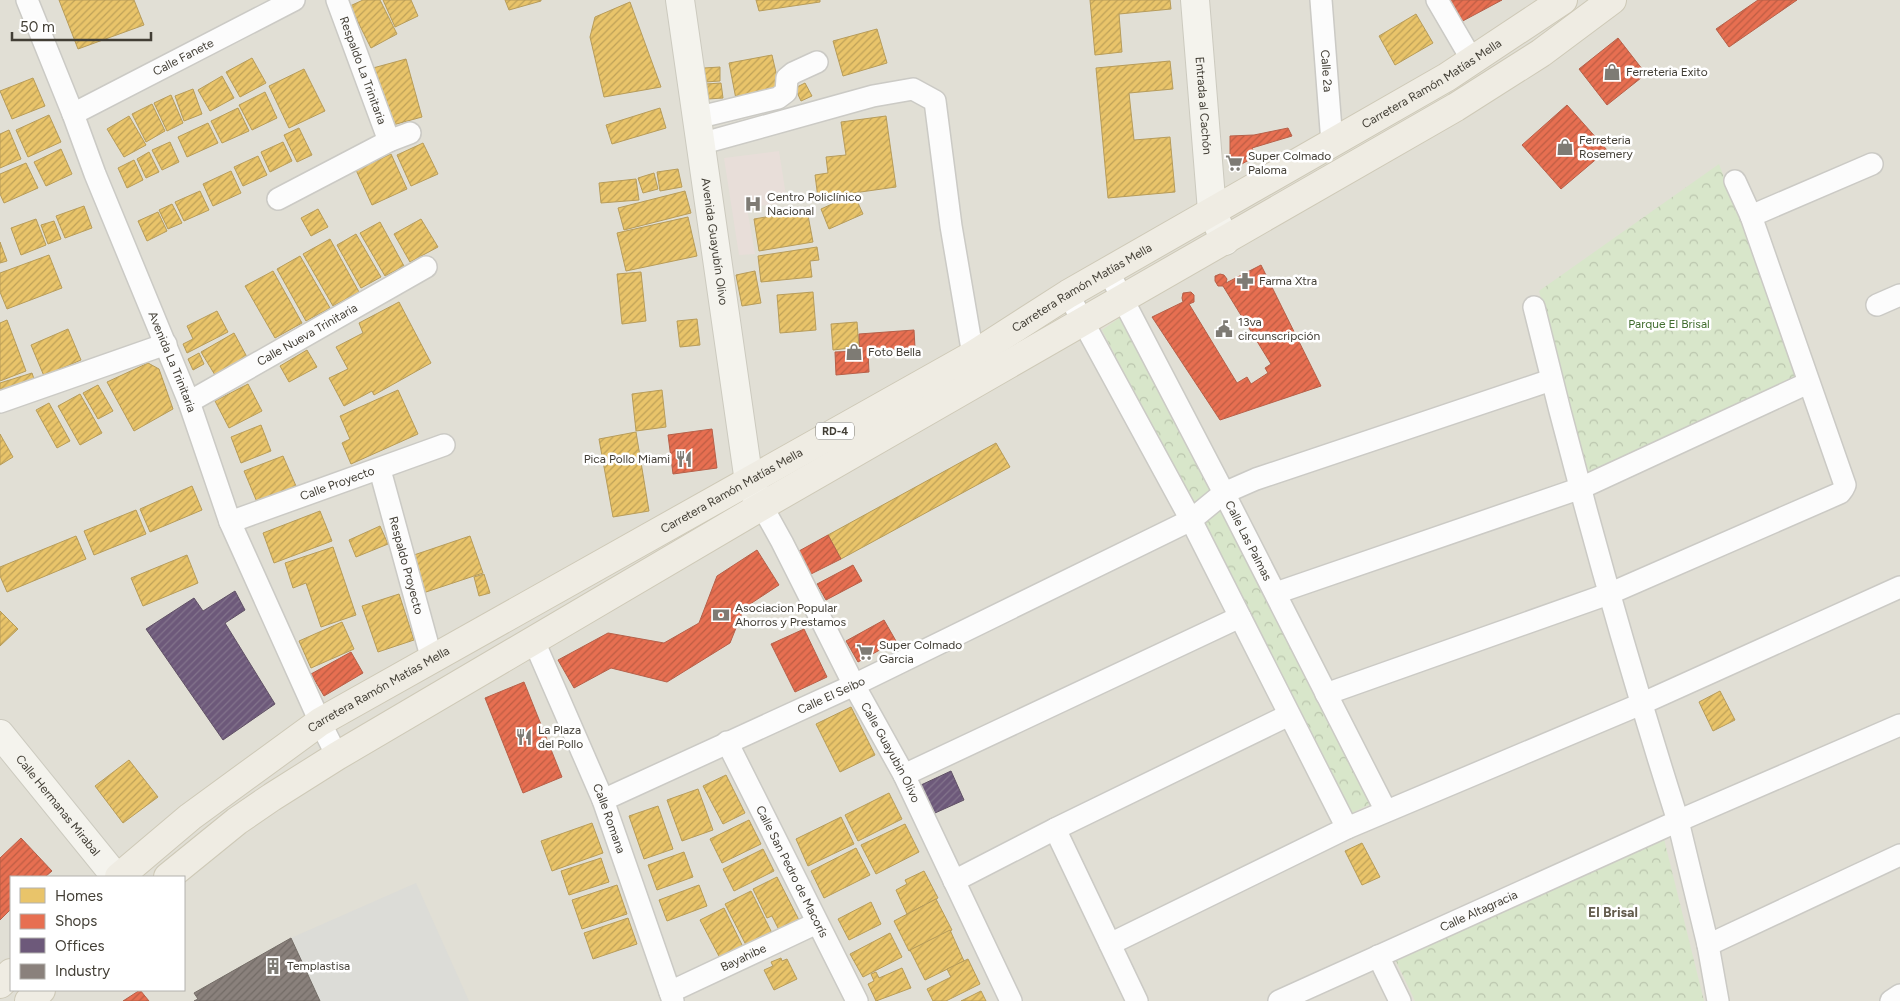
<svg xmlns="http://www.w3.org/2000/svg" width="1900" height="1001" font-family="Figtree,sans-serif">
	<defs>
		<pattern id="forest-crowns" width="20" height="18" patternUnits="userSpaceOnUse" patternTransform="scale(1.25)"><rect width="20" height="18" fill="#d8e6ca"/><path d="M2 6a3 3 0 1 1 6 0M12 15a3 3 0 1 1 6 0" fill="none" stroke="#bbc6ae"/></pattern>
		<pattern id="homes-hatch" width="6" height="6" patternUnits="userSpaceOnUse" patternTransform="scale(1.25)"><rect width="6" height="6" fill="#e9c46a"/><path d="M-1 1l2-2M0 6l6-6M5 7l2-2" fill="none" stroke="#bea158"/></pattern>
		<pattern id="shops-hatch" width="6" height="6" patternUnits="userSpaceOnUse" patternTransform="scale(1.25)"><rect width="6" height="6" fill="#e76f51"/><path d="M-1 1l2-2M0 6l6-6M5 7l2-2" fill="none" stroke="#bd5d44"/></pattern>
		<pattern id="offices-hatch" width="6" height="6" patternUnits="userSpaceOnUse" patternTransform="scale(1.25)"><rect width="6" height="6" fill="#6d597a"/><path d="M-1 1l2-2M0 6l6-6M5 7l2-2" fill="none" stroke="#83748c"/></pattern>
		<pattern id="industry-hatch" width="6" height="6" patternUnits="userSpaceOnUse" patternTransform="scale(1.25)"><rect width="6" height="6" fill="#8a817c"/><path d="M-1 1l2-2M0 6l6-6M5 7l2-2" fill="none" stroke="#726b66"/></pattern>
	</defs>
	<rect width="100%" height="100%" fill="#edede8"/>
	<path fill="#e1dfd5" fill-rule="evenodd" d="M0 0H1900V1001H0ZM11 877H184V990H11Z"/>
	<polygon fill="#e8ded9" points="779,151 787,202 747,208 755,254 739,255 724,158"/>
	<g fill="url(#forest-crowns)">
		<polygon points="1719,164 1800,377 1588,474 1539,291"/>
		<polygon points="1122,316 1372,803 1350,814 1102,330"/>
		<polygon points="1663,835 1704,1001 1415,1001 1395,959"/>
	</g>
	<polygon fill="#dcdcd7" points="416,883 469,1001 320,1001 291,938"/>
	<g fill="url(#homes-hatch)" stroke="#b79c5a">
		<polygon points="59,0 134,0 144,25 78,49"/>
		<polygon points="363,0 380,0 397,34 371,48 350,6"/>
		<polygon points="383,0 411,0 418,16 395,27"/>
		<polygon points="505,0 541,0 541,1 509,10"/>
		<polygon points="756,0 820,0 820,2 759,11"/>
		<polygon points="1090,0 1170,0 1171,9 1119,14 1122,52 1095,55"/>
		<polygon points="630,2 661,87 604,97 590,37 595,17"/>
		<polygon points="1416,14 1433,43 1395,65 1379,36"/>
		<polygon points="877,29 887,63 843,76 833,41"/>
		<polygon points="772,55 780,90 736,99 729,63"/>
		<polygon points="252,58 266,83 240,97 226,72"/>
		<polygon points="406,59 422,117 389,126 373,68"/>
		<polygon points="1170,61 1173,89 1129,93 1134,140 1170,137 1175,192 1108,198 1096,68"/>
		<polygon points="720,67 720,81 705,82 704,68"/>
		<polygon points="304,69 325,111 289,128 269,86"/>
		<polygon points="222,76 234,98 210,111 198,90"/>
		<polygon points="33,78 45,106 12,119 0,91"/>
		<polygon points="721,83 723,98 708,99 706,84"/>
		<polygon points="805,83 812,96 801,101 795,88"/>
		<polygon points="193,89 202,114 184,121 175,96"/>
		<polygon points="265,92 277,118 252,130 239,105"/>
		<polygon points="171,95 183,123 167,131 154,103"/>
		<polygon points="152,104 165,131 146,142 132,114"/>
		<polygon points="238,108 249,131 222,143 211,121"/>
		<polygon points="660,108 666,128 612,144 606,125"/>
		<polygon points="49,115 61,142 28,157 16,130"/>
		<polygon points="129,116 146,145 124,157 107,129"/>
		<polygon points="886,116 896,187 818,198 815,175 828,173 826,157 846,155 841,122"/>
		<polygon points="208,123 218,143 187,157 178,137"/>
		<polygon points="299,128 312,155 297,162 284,135"/>
		<polygon points="9,130 21,159 0,168 0,134"/>
		<polygon points="170,142 179,162 162,170 152,150"/>
		<polygon points="283,142 292,161 270,172 261,152"/>
		<polygon points="423,143 438,174 411,186 397,155"/>
		<polygon points="61,149 72,174 46,186 34,162"/>
		<polygon points="149,152 159,172 146,178 137,159"/>
		<polygon points="391,154 407,189 372,205 356,170"/>
		<polygon points="258,156 267,175 243,186 234,167"/>
		<polygon points="134,160 143,180 127,188 118,168"/>
		<polygon points="26,163 38,188 4,203 0,194 0,174"/>
		<polygon points="678,169 682,187 660,191 657,172"/>
		<polygon points="231,171 241,193 213,206 203,184"/>
		<polygon points="654,173 658,189 643,193 638,178"/>
		<polygon points="636,179 639,200 601,203 599,183"/>
		<polygon points="200,191 209,210 184,221 175,202"/>
		<polygon points="685,191 691,213 624,230 618,208"/>
		<polygon points="854,194 863,214 829,229 821,209"/>
		<polygon points="172,204 182,223 168,229 159,210"/>
		<polygon points="84,206 92,228 65,238 56,216"/>
		<polygon points="318,209 328,227 311,236 301,218"/>
		<polygon points="807,210 813,242 759,251 754,219"/>
		<polygon points="158,212 167,231 147,241 138,221"/>
		<polygon points="688,217 697,256 626,271 617,233"/>
		<polygon points="36,219 46,245 21,255 11,228"/>
		<polygon points="421,219 438,247 410,262 394,234"/>
		<polygon points="54,221 61,239 48,244 41,225"/>
		<polygon points="380,222 404,266 385,276 360,233"/>
		<polygon points="356,234 381,277 361,288 337,245"/>
		<polygon points="330,239 359,292 333,306 303,254"/>
		<polygon points="0,242 7,261 0,263"/>
		<polygon points="817,247 819,260 810,261 812,277 761,282 758,256"/>
		<polygon points="49,255 62,288 7,309 0,292 0,273"/>
		<polygon points="300,256 330,308 306,321 277,269"/>
		<polygon points="273,271 302,323 275,338 245,286"/>
		<polygon points="755,271 761,303 742,306 736,275"/>
		<polygon points="641,272 646,321 622,324 617,274"/>
		<polygon points="813,292 816,330 780,333 777,295"/>
		<polygon points="399,302 431,363 374,395 372,391 344,406 329,378 348,369 336,347 363,333 359,323"/>
		<polygon points="217,311 228,332 187,353 183,344 193,339 187,326"/>
		<polygon points="697,319 700,345 680,347 677,321"/>
		<polygon points="7,320 26,371 0,381 0,323"/>
		<polygon points="857,322 859,347 833,350 831,324"/>
		<polygon points="68,329 81,360 44,376 31,345"/>
		<polygon points="234,333 247,357 215,375 201,352"/>
		<polygon points="307,350 317,367 289,382 280,366"/>
		<polygon points="199,353 204,364 193,370 188,359"/>
		<polygon points="148,363 159,369 173,409 134,431 107,382"/>
		<polygon points="32,373 37,388 0,400 0,383"/>
		<polygon points="248,384 262,411 229,428 215,401"/>
		<polygon points="98,385 113,411 98,419 83,393"/>
		<polygon points="398,390 418,434 351,464 342,443 350,439 340,416"/>
		<polygon points="662,390 666,427 636,431 632,394"/>
		<polygon points="80,394 102,433 80,445 58,406"/>
		<polygon points="49,403 70,441 57,448 36,410"/>
		<polygon points="261,425 271,451 241,463 231,437"/>
		<polygon points="636,432 649,511 613,517 599,439"/>
		<polygon points="0,434 13,457 0,465"/>
		<polygon points="996,443 1010,467 841,559 828,535"/>
		<polygon points="283,456 296,486 257,502 244,471"/>
		<polygon points="192,486 202,510 150,532 140,509"/>
		<polygon points="136,510 146,534 94,555 84,531"/>
		<polygon points="320,511 332,541 274,563 263,533"/>
		<polygon points="380,526 388,544 356,557 349,540"/>
		<polygon points="76,536 86,559 7,592 0,576 0,567"/>
		<polygon points="470,536 483,573 423,593 411,556"/>
		<polygon points="333,547 356,615 321,627 306,583 293,588 285,563"/>
		<polygon points="187,555 198,583 143,606 131,578"/>
		<polygon points="484,574 490,593 479,596 474,577"/>
		<polygon points="399,594 414,640 378,652 362,606"/>
		<polygon points="0,611 18,629 0,646"/>
		<polygon points="342,622 354,649 311,668 299,641"/>
		<polygon points="1720,691 1735,720 1713,731 1699,702"/>
		<polygon points="851,707 875,755 840,772 816,724"/>
		<polygon points="129,760 158,797 123,823 95,786"/>
		<polygon points="726,775 745,813 723,824 703,786"/>
		<polygon points="698,789 713,830 682,841 667,800"/>
		<polygon points="889,793 902,819 858,841 845,815"/>
		<polygon points="658,806 673,849 644,859 629,816"/>
		<polygon points="841,817 854,844 808,866 796,839"/>
		<polygon points="749,820 761,844 722,863 710,839"/>
		<polygon points="592,823 603,853 552,871 541,841"/>
		<polygon points="905,824 919,852 876,874 861,845"/>
		<polygon points="1362,843 1380,877 1362,885 1345,851"/>
		<polygon points="856,848 870,875 824,898 811,871"/>
		<polygon points="763,849 774,871 734,891 723,869"/>
		<polygon points="684,852 693,877 657,890 648,865"/>
		<polygon points="601,858 609,882 569,895 561,871"/>
		<polygon points="924,871 938,898 907,914 896,890 907,884 905,880"/>
		<polygon points="777,877 801,924 781,934 772,916 767,918 753,889"/>
		<polygon points="617,885 627,914 582,929 572,900"/>
		<polygon points="699,885 707,906 667,921 659,900"/>
		<polygon points="751,891 773,935 747,947 725,904"/>
		<polygon points="936,899 952,930 909,951 894,921"/>
		<polygon points="871,902 881,924 849,940 838,919"/>
		<polygon points="724,908 744,949 721,960 700,920"/>
		<polygon points="628,918 637,944 593,959 584,933"/>
		<polygon points="950,930 964,961 925,980 910,950"/>
		<polygon points="890,933 902,957 863,977 850,954"/>
		<polygon points="781,958 782,961 787,959 797,979 774,990 764,970 773,966 771,962"/>
		<polygon points="968,959 980,984 946,1001 933,1001 927,989 951,977 947,969"/>
		<polygon points="902,968 911,988 876,1001 868,984 874,981 871,974 876,972 879,978"/>
		<polygon points="981,991 986,1001 961,1001"/>
	</g>
	<g fill="url(#shops-hatch)" stroke="#b66049">
		<polygon points="1446,0 1502,0 1459,23"/>
		<polygon points="1758,0 1797,0 1729,47 1716,29"/>
		<polygon points="1618,38 1646,74 1607,105 1579,69"/>
		<polygon points="1567,105 1607,150 1561,189 1522,145"/>
		<polygon points="1288,128 1292,136 1252,148 1256,156 1233,169 1230,162 1230,136 1254,135"/>
		<polygon points="1261,265 1321,386 1220,420 1152,317 1183,302 1182,298 1183,293 1191,292 1194,295 1194,302 1189,304 1237,383 1247,377 1251,384 1268,373 1265,368 1271,364 1223,286 1218,286 1215,281 1215,276 1220,274 1224,275 1227,279 1226,283"/>
		<polygon points="914,330 915,348 868,352 869,372 836,375 835,352 860,351 859,334"/>
		<polygon points="712,429 717,468 673,474 668,435"/>
		<polygon points="828,535 841,559 811,574 799,551"/>
		<polygon points="757,550 779,585 744,608 730,643 667,682 611,668 574,688 558,660 608,633 664,643 699,623 717,576"/>
		<polygon points="853,565 862,581 826,600 817,584"/>
		<polygon points="884,620 896,641 858,662 846,641"/>
		<polygon points="804,629 827,677 795,692 771,644"/>
		<polygon points="351,652 363,673 324,696 311,674"/>
		<polygon points="524,682 562,777 523,793 485,698"/>
		<polygon points="21,838 52,871 45,877 11,877 11,909 0,920 0,858"/>
		<polygon points="140,990 149,1001 123,1001"/>
	</g>
	<g fill="url(#offices-hatch)" stroke="#605165">
		<polygon points="235,591 245,610 225,623 275,704 223,740 146,629 194,598 203,611"/>
		<polygon points="951,771 964,800 935,813 921,785"/>
	</g>
	<polygon fill="url(#industry-hatch)" stroke="#746d67" points="291,938 320,1001 194,1001 198,999 194,993"/>
	<g fill="none" stroke-linecap="round" stroke-linejoin="round">
		<g stroke="#cbcac5" stroke-width="24">
			<g id="street">
				<path id="s1" d="M27 0 73 114 95 174 189 402 230 522 320 722 337 756"/>
				<path id="s2" d="M337 0 389 141"/>
				<path id="s3" d="M1321 0 1332 143"/>
				<polyline points="1437,0 1472,60"/>
				<path id="s4" d="M73 114 294 0"/>
				<polyline points="696,118 778,98 786,92 787,78 793,73 817,62"/>
				<polyline points="700,144 873,96 913,89 935,101 951,226 973,355"/>
				<polyline points="278,199 389,141 410,133"/>
				<polyline points="1751,216 1872,164"/>
				<path id="s5" d="M1108 271 1224 493 1386 811"/>
				<polyline points="1068,294 1191,520 1347,828"/>
				<polyline points="1877,305 1900,295"/>
				<path d="M1534 307C1576 480 1624 652 1678 821L1900 725"/>
				<polyline points="0,402 166,344"/>
				<path id="s6" d="M189 402 426 267"/>
				<path id="s7" d="M380 470 432 660"/>
				<path id="s8" d="M762 506 782 542 854 685 904 775 1011 1001"/>
				<path id="s9" d="M230 522 444 445"/>
				<polyline points="1276,593 1581,488 1808,383"/>
				<path id="s10" d="M533 639 603 800 673 1001"/>
				<polyline points="1326,694 1611,593 1840,493 1843,489 1845,485 1751,216 1735,181"/>
				<path id="s11" d="M727 742 857 1001"/>
				<polyline points="904,775 1240,617"/>
				<path id="s12" d="M603 800 854 685 1191 520 1224 493 1256 479 1551 380"/>
				<polyline points="1055,829 1137,1001"/>
				<polyline points="954,881 1055,829 1289,715"/>
				<polyline points="1110,944 1347,828 1641,704 1900,587"/>
				<polyline points="1708,945 1900,855"/>
				<polyline points="1378,956 1400,1001"/>
				<path id="s13" d="M670 992 817 923"/>
				<path id="s14" d="M1279 1001 1678 821 1708 945 1718 1001"/>
				<polyline points="1891,1001 1900,995"/>
			</g>
		</g>
		<g stroke="#cccabf" stroke-width="30">
			<g id="secondary">
				<path id="s15" d="M680 0 749 482 762 506"/>
				<path id="s16" d="M1195 0 1212 211 1225 241"/>
				<path id="s17" d="M0 734 116 877"/>
			</g>
		</g>
		<g stroke="#cec9b7" stroke-width="30">
			<g id="primary">
				<path id="s18" d="M119 877 190 817 320 722 973 355 1068 294 1447 77 1563 0"/>
				<polyline points="168,877 237,821 272,797 337,756 762,506 1456,107 1541,53 1612,0"/>
				<polyline points="0,984 11,973"/>
				<polyline points="29,1001 41,990"/>
			</g>
		</g>
		<use href="#street" stroke="#fcfcfc" stroke-width="21"/>
		<use href="#secondary" stroke="#f4f3ed" stroke-width="28"/>
		<use href="#primary" stroke="#efece3" stroke-width="28"/>
	</g>
	<defs>
		<g id="shop-bare" transform="scale(1.35)"><path d="M-5-2.5h2.3a2.7 3.5 0 0 1 5.4 0H5L5.5 6h-11ZM-1.5-2.5h3a1.5 2.3 0 0 0-3 0Z" fill="#7e7b74" stroke="#fff" stroke-width="2.5" paint-order="stroke"/></g>
		<g id="supermarket-bare" transform="scale(1.35)"><path d="M-6-5.5h2.5l.6 2H6L4.5 2H-2.5L-4.4-4H-6ZM-1.5 3.2a1.3 1.3 0 1 0 .1 0ZM3 3.2a1.3 1.3 0 1 0 .1 0Z" fill="#7e7b74" stroke="#fff" stroke-width="2.5" paint-order="stroke"/></g>
		<g id="hospital-bare" transform="scale(1.35)"><path d="M-5-5h3v3.5h4V-5h3V5h-3V1.5h-4V5h-3Z" fill="#7e7b74" stroke="#fff" stroke-width="2.5" paint-order="stroke"/></g>
		<g id="pharmacy-bare" transform="scale(1.35)"><path d="M-2-6h4v4h4v4h-4v4h-4v-4h-4v-4h4Z" fill="#7e7b74" stroke="#fff" stroke-width="2.5" paint-order="stroke"/></g>
		<g id="civic-bare" transform="scale(1.35)"><path d="M-.6-6.5H3V-4.5H.6V-3L4-1V1h2V6H-6V1h2V-1L-.6-3ZM-1.2 2.5V6h2.4V2.5Z" fill="#7e7b74" stroke="#fff" stroke-width="2.5" paint-order="stroke"/></g>
		<g id="restaurant-bare" transform="scale(1.35)"><path d="M-5-6h1v4h1v-4h1v4h1v-4h1v5L-1.5 .5V6h-2V.5L-5-1ZM5-6V6H3V1.5H1.5Q1.5-4 5-6Z" fill="#7e7b74" stroke="#fff" stroke-width="2.5" paint-order="stroke"/></g>
		<g id="bank-bare" transform="scale(1.35)"><path d="M-6-4H6V4H-6ZM0-2.3a2.3 2.3 0 1 0 0 4.6a2.3 2.3 0 1 0 0-4.6Z" fill="#7e7b74" stroke="#fff" stroke-width="2.5" paint-order="stroke"/></g>
		<g id="building-bare" transform="scale(1.35)"><path d="M-4-6H4V6H1V3H-1V6H-4ZM-2.5-4.3h1.7v1.8h-1.7ZM.8-4.3h1.7v1.8H.8ZM-2.5-1h1.7V.8h-1.7ZM.8-1h1.7V.8H.8Z" fill="#7e7b74" stroke="#fff" stroke-width="2.5" paint-order="stroke"/></g>
	</defs>
	<g fill-rule="evenodd">
		<use href="#shop-bare" x="1612" y="72"/>
		<use href="#shop-bare" x="1565" y="147"/>
		<use href="#supermarket-bare" x="1234" y="163"/>
		<use href="#hospital-bare" x="753" y="204"/>
		<use href="#pharmacy-bare" x="1245" y="281"/>
		<use href="#civic-bare" x="1224" y="329"/>
		<use href="#shop-bare" x="854" y="352"/>
		<use href="#restaurant-bare" x="684" y="459"/>
		<use href="#bank-bare" x="721" y="615"/>
		<use href="#supermarket-bare" x="865" y="652"/>
		<use href="#restaurant-bare" x="524" y="737"/>
		<use href="#building-bare" x="273" y="966"/>
	</g>
	<g text-anchor="middle" dominant-baseline="central" stroke-width="5" stroke-linejoin="round" paint-order="stroke">
		<rect fill="#fff" stroke="#7b7872" stroke-width="1" x="816" y="422.5" width="38" height="17" rx="4"/>
		<g font-size="11" font-weight="bold" fill="#423e35">
			<text x="835" y="431">RD-4</text>
		</g>
		<g font-size="12" fill="#423e35" stroke="#fff">
			<text stroke="none"><textPath href="#s4" startOffset="124">Calle Fanete</textPath></text>
			<text stroke="none"><textPath href="#s2" startOffset="75">Respaldo La Trinitaria</textPath></text>
			<text stroke="none"><textPath href="#s3" startOffset="71">Calle 2a</textPath></text>
			<text stroke="none"><textPath href="#s18" startOffset="1536">Carretera Ramón Matías Mella</textPath></text>
			<text stroke="none"><textPath href="#s16" startOffset="106">Entrada al Cachón</textPath></text>
			<text stroke="none"><textPath href="#s15" startOffset="244">Avenida Guayubín Olivo</textPath></text>
			<text stroke="none"><textPath href="#s18" startOffset="1131">Carretera Ramón Matías Mella</textPath></text>
			<text stroke="none"><textPath href="#s6" startOffset="136">Calle Nueva Trinitaria</textPath></text>
			<text stroke="none"><textPath href="#s1" startOffset="390">Avenida La Trinitaria</textPath></text>
			<text stroke="none"><textPath href="#s9" startOffset="114">Calle Proyecto</textPath></text>
			<text stroke="none"><textPath href="#s18" startOffset="726">Carretera Ramón Matías Mella</textPath></text>
			<text stroke="none"><textPath href="#s5" startOffset="304">Calle Las Palmas</textPath></text>
			<text stroke="none"><textPath href="#s7" startOffset="99">Respaldo Proyecto</textPath></text>
			<text stroke="none"><textPath href="#s18" startOffset="321">Carretera Ramón Matías Mella</textPath></text>
			<text stroke="none"><textPath href="#s12" startOffset="251">Calle El Seibo</textPath></text>
			<text stroke="none"><textPath href="#s8" startOffset="278">Calle Guayubin Olivo</textPath></text>
			<text stroke="none"><textPath href="#s17" startOffset="92">Calle Hermanas Mirabal</textPath></text>
			<text stroke="none"><textPath href="#s10" startOffset="195">Calle Romana</textPath></text>
			<text stroke="none"><textPath href="#s11" startOffset="145">Calle San Pedro de Macorís</textPath></text>
			<text stroke="none"><textPath href="#s14" startOffset="219">Calle Altagracia</textPath></text>
			<text stroke="none"><textPath href="#s13" startOffset="81">Bayahibe</textPath></text>
		</g>
		<g font-size="12" fill="#423e35" stroke="#fff" text-anchor="start">
			<text x="1626" y="72">Ferreteria Exito</text>
			<text x="1579" y="140">Ferreteria<tspan x="1579" dy="14">Rosemery</tspan></text>
			<text x="1248" y="156">Super Colmado<tspan x="1248" dy="14">Paloma</tspan></text>
			<text x="767" y="197">Centro Policlínico<tspan x="767" dy="14">Nacional</tspan></text>
			<text x="1259" y="281">Farma Xtra</text>
			<text x="1238" y="322">13va<tspan x="1238" dy="14">circunscripción</tspan></text>
			<text x="868" y="352">Foto Bella</text>
			<text x="670" y="459" text-anchor="end">Pica Pollo Miami</text>
			<text x="735" y="608">Asociacion Popular<tspan x="735" dy="14">Ahorros y Prestamos</tspan></text>
			<text x="879" y="645">Super Colmado<tspan x="879" dy="14">Garcia</tspan></text>
			<text x="538" y="730">La Plaza<tspan x="538" dy="14">del Pollo</tspan></text>
			<text x="287" y="966">Templastisa</text>
		</g>
		<g font-size="12" fill="#416d2f" stroke="#fff">
			<text x="1669" y="324">Parque El Brisal</text>
		</g>
		<g font-size="14" font-weight="bold" fill="#635c4d" stroke="#fff">
			<text x="1613" y="912">El Brisal</text>
		</g>
	</g>
	<rect x="10" y="876" width="175" height="115" fill="#ffffff" stroke="#b3b2ae"/>
	<rect x="20" y="888" width="25" height="15" fill="#e9c46a" stroke="#b3b2ae"/>
	<text x="55" y="901" font-size="15" fill="#423e35">Homes</text>
	<rect x="20" y="914" width="25" height="15" fill="#e76f51" stroke="#b3b2ae"/>
	<text x="55" y="926" font-size="15" fill="#423e35">Shops</text>
	<rect x="20" y="938" width="25" height="15" fill="#6d597a" stroke="#b3b2ae"/>
	<text x="55" y="951" font-size="15" fill="#423e35">Offices</text>
	<rect x="20" y="964" width="25" height="15" fill="#8a817c" stroke="#b3b2ae"/>
	<text x="55" y="976" font-size="15" fill="#423e35">Industry</text>
	<path d="M12 32v8h139v-8" fill="none" stroke="#423e35" stroke-width="2.5"/>
	<text x="20" y="32" font-size="15" fill="#423e35" stroke="#ffffff" stroke-width="4" paint-order="stroke">50 m</text>
</svg>
